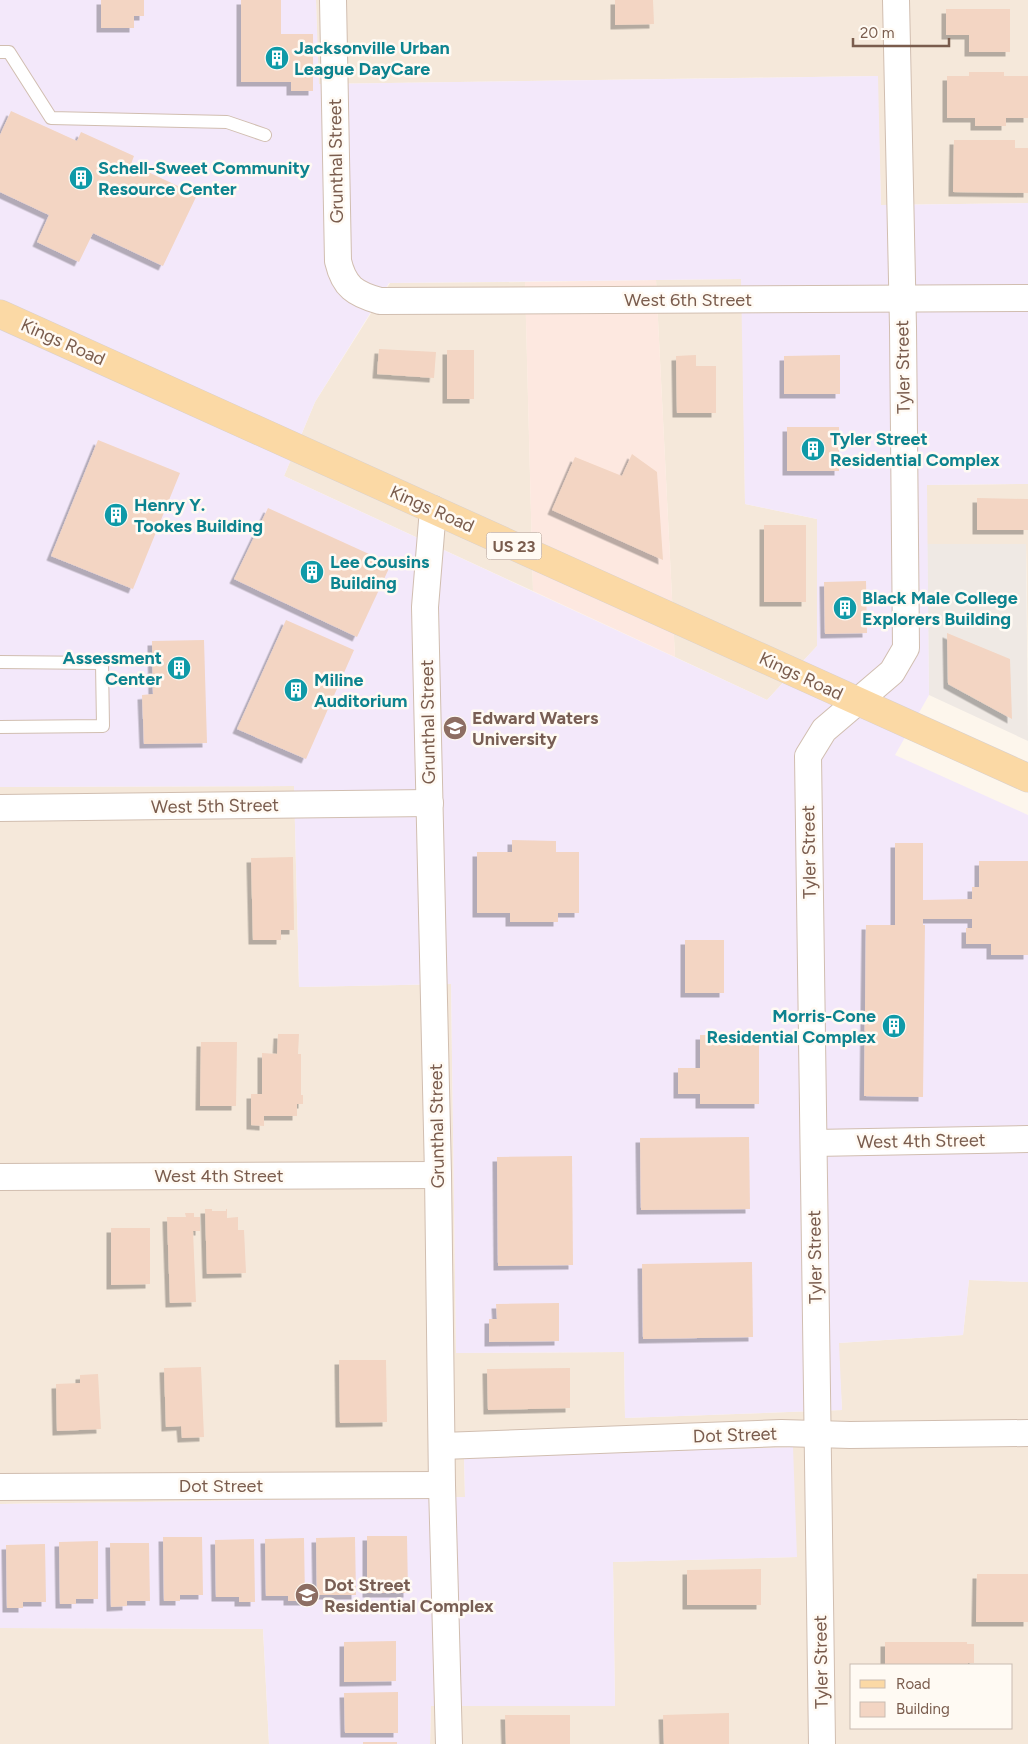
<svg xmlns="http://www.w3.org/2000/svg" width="1028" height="1744" font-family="Figtree,sans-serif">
	<defs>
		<filter id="shadow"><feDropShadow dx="-4.5" dy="4.5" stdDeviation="0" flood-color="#0004"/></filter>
	</defs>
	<rect width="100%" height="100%" fill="#fdf6ec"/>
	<g fill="#f5e8da" fill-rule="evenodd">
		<polygon points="316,0 1028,0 1028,203 881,205 877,76 318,84"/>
		<polygon points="742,279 745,504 817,519 817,646 767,700 675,657 656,280"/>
		<polygon points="525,282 533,591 284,476 315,402 390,283"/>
		<polygon points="1028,484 1028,655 1026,544 927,544 926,485"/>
		<path d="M294 786 299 987 451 984 456 1353 624 1352 625 1418 842 1410 838 1343 963 1335 969 1280 1028 1282V1744H430L431 1706H615L613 1562 796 1557 464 1457 465 1497 0 1504V787ZM852 1665H1012V1728H852Z"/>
		<polygon points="0,1628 263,1629 269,1744 0,1744"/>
	</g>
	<polygon fill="#fde8e0" points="656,280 675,657 533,591 525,282"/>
	<polygon fill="#efe9e4" points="927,544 1026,544 1028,741 929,695"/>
	<g fill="#f3e8fa" fill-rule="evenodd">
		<path d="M0 0H316L319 84 878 76 881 205 1028 203V484L927 485 929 695 895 755 1028 815V1282L969 1280 963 1335 839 1343 842 1410 625 1418 624 1352 456 1353 451 984 299 987 294 786 0 787ZM741 279 745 504 817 519V646L767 700 284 476 315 402 389 283Z"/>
		<polygon points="793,1447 797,1557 613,1562 615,1706 431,1706 430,1744 269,1744 263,1629 0,1628 0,1504 465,1497 464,1457"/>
	</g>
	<g fill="#f3d5c3" filter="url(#shadow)">
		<polygon points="101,0 144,0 144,16 134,16 134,28 101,28"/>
		<polygon points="241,0 281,0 281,34 313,34 313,91 291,91 291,82 241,82"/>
		<polygon points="615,0 653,0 654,24 615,25"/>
		<polygon points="946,9 1010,9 1010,52 969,52 969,35 946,35"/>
		<polygon points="969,72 1004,72 1004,76 1028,76 1028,118 1006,118 1006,126 975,126 975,118 947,118 947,76 969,76"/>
		<polygon points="11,111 77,141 81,132 134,156 131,164 197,195 163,266 93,233 79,262 37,242 49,215 0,192 0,135"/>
		<polygon points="954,140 1015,140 1015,148 1028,148 1028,193 953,192"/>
		<polygon points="379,349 436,352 434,378 377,374"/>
		<rect x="447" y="350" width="27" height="49"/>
		<polygon points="696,355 696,366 716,366 716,413 677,413 676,356"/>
		<polygon points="840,355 840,394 784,394 784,356"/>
		<rect x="787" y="427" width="52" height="44"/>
		<polygon points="98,440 180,473 133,589 51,556"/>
		<polygon points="632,454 657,472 663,560 552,510 575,457 622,476"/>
		<polygon points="977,498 1028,499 1028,530 977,530"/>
		<polygon points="268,508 391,564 357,637 234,579"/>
		<rect x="764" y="525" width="42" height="77"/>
		<polygon points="866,581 867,633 825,634 824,582"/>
		<polygon points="286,620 354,650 306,759 237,729"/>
		<polygon points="947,633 1010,659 1012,719 948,684"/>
		<polygon points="204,640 207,743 144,744 142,695 153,694 152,641"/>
		<polygon points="512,840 556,841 556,852 579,852 579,913 558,913 558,922 510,922 510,913 477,913 477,852 512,852"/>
		<polygon points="895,843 923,843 923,900 972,899 972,887 979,887 979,861 1028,861 1028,955 991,955 991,944 966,944 966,928 972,928 972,919 923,919 923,925 925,925 923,1097 864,1096 866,925 895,925"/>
		<polygon points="293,857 294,930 281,930 281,940 253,940 251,858"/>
		<rect x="685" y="940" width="39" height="53"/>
		<polygon points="278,1034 299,1034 298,1054 301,1054 301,1095 303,1095 303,1104 297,1104 297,1116 264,1116 264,1126 251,1125 251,1094 262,1094 262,1053 277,1054"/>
		<polygon points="700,1035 759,1035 759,1104 700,1104 700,1094 678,1094 678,1068 700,1068"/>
		<polygon points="201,1042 237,1042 236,1106 200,1106"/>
		<polygon points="749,1137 750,1209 641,1210 640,1138"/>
		<polygon points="572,1156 573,1265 498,1266 497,1157"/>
		<polygon points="205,1209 212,1209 212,1211 226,1211 226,1209 227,1209 227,1218 238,1217 238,1230 244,1230 246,1273 207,1274"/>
		<polygon points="185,1213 194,1213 194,1217 200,1217 200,1231 193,1231 196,1302 170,1303 167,1217 186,1217"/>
		<polygon points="111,1228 150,1228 150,1284 111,1285"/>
		<polygon points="752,1262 753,1337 643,1339 642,1264"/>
		<polygon points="559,1303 559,1341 489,1342 489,1319 497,1319 496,1304"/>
		<polygon points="339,1360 386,1360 387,1422 340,1423"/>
		<polygon points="201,1367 204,1437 182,1438 181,1426 166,1427 164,1368"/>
		<polygon points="570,1368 570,1408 488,1410 487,1369"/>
		<polygon points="98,1374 101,1429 57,1431 56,1384 80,1383 80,1375"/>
		<polygon points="367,1536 407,1536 408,1593 367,1593"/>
		<polygon points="163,1537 202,1537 203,1595 180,1595 180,1601 164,1601"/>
		<polygon points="355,1537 356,1595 317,1595 316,1538"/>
		<polygon points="304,1538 305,1601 288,1601 288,1596 266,1596 265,1539"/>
		<polygon points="254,1539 255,1602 239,1602 239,1597 216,1597 215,1540"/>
		<polygon points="98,1541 98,1599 76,1599 76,1604 60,1604 59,1542"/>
		<polygon points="110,1543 149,1543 150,1601 127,1601 127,1606 111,1607"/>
		<polygon points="45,1544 46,1602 23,1602 23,1608 7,1608 6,1545"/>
		<polygon points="761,1569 761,1605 687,1605 687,1570"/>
		<polygon points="977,1574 1028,1574 1028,1622 976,1622"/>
		<polygon points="396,1641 396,1681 344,1682 344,1642"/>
		<polygon points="885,1642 967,1642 967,1644 974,1644 974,1663 968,1663 968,1665 885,1665"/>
		<polygon points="398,1692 398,1733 345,1733 344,1693"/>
		<polygon points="729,1713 729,1744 664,1744 663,1715"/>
		<polygon points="505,1715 570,1715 570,1744 506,1744"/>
		<rect x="363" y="1742" width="34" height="2"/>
	</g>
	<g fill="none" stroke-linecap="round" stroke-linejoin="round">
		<g stroke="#d1beb0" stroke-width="14">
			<g id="lane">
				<polyline points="0,52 9,52 51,118 227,122 265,135"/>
				<polyline points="0,662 102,663 103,726 0,727"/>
			</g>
		</g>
		<g stroke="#d1beb0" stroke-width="28">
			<g id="street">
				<path d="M333 0 338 261C344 287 355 294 380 301L1028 298"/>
				<polyline points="433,509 425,607 438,1175 442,1485 449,1744"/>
				<polyline points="0,808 430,803"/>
				<polyline points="814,1143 1028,1139"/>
				<polyline points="0,1177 438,1175"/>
				<polyline points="442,1446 781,1433 850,1435 1028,1433"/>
				<polyline points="0,1487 442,1485"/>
				<polyline points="822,1744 808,756 824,730 892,672 906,648 903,327 896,0"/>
			</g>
		</g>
		<g stroke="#dad1cd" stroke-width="29">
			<polyline id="primary" points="0,314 1028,778"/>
		</g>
		<use href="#lane" stroke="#fff" stroke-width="12"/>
		<use href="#street" stroke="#fff" stroke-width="26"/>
		<use href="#primary" stroke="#fbd9a5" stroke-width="28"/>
	</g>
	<defs>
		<g id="building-disc" transform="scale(1.25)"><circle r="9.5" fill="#0f9aa8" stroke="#fffaf3"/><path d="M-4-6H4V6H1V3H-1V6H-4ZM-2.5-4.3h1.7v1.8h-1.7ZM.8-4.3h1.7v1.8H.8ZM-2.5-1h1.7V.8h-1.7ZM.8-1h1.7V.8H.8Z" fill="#fff"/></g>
		<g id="university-disc" transform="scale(1.25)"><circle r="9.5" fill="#8d6e63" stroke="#fffaf3"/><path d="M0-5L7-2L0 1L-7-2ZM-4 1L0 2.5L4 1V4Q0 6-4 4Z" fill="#fff"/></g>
	</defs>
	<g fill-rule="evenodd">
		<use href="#building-disc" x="277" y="58"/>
		<use href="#building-disc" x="81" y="178"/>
		<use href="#building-disc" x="813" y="449"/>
		<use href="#building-disc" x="116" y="515"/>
		<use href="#building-disc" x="312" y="572"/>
		<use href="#building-disc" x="845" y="608"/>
		<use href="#building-disc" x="179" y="668"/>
		<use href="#building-disc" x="296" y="690"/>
		<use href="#university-disc" x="455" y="728"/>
		<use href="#building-disc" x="894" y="1026"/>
		<use href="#university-disc" x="307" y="1595"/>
	</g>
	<g text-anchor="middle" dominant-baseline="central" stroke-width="5" stroke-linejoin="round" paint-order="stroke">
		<rect fill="#fffaf3" stroke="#a28b7f" stroke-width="1" x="486.5" y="532.5" width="55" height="27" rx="4"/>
		<g font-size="16" font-weight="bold" fill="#7a5c4d">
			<text x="514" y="546">US 23</text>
		</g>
		<g font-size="18" font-weight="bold" fill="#0d838f" stroke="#fffaf3" text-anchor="start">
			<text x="294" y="48">Jacksonville Urban<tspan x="294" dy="21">League DayCare</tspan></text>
			<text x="98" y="168">Schell-Sweet Community<tspan x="98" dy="21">Resource Center</tspan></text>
			<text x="830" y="439">Tyler Street<tspan x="830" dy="21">Residential Complex</tspan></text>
			<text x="134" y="505">Henry Y.<tspan x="134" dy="21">Tookes Building</tspan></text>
			<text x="330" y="562">Lee Cousins<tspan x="330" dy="21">Building</tspan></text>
			<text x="862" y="598">Black Male College<tspan x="862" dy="21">Explorers Building</tspan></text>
			<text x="162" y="658" text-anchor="end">Assessment<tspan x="162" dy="21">Center</tspan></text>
			<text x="314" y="680">Miline<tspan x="314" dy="21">Auditorium</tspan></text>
			<text x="876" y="1016" text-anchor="end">Morris-Cone<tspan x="876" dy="21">Residential Complex</tspan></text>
		</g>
		<g font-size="18" fill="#7a5c4d" stroke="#fffaf3">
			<text transform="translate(336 161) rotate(-91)">Grunthal Street</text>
			<text x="688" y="300">West 6th Street</text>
			<text transform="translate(63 342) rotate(24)">Kings Road</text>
			<text transform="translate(903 367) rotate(-91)">Tyler Street</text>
			<text transform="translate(432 509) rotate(24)">Kings Road</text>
			<text transform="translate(801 676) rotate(25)">Kings Road</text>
			<text transform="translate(428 722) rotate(-91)">Grunthal Street</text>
			<text transform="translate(215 806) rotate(-1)">West 5th Street</text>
			<text transform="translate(809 852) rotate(-91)">Tyler Street</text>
			<text transform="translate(437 1126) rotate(-91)">Grunthal Street</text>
			<text transform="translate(921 1141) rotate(-1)">West 4th Street</text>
			<text x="219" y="1176">West 4th Street</text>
			<text transform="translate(815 1257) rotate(-91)">Tyler Street</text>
			<text transform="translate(735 1435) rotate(-2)">Dot Street</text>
			<text x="221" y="1486">Dot Street</text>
			<text transform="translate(821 1662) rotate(-91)">Tyler Street</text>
		</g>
		<g font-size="18" font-weight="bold" fill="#785e54" stroke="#fffaf3" text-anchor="start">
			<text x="472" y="718">Edward Waters<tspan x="472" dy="21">University</tspan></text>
			<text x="324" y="1585">Dot Street<tspan x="324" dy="21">Residential Complex</tspan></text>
		</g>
	</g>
	<rect x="850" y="1664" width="162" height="65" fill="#fffaf3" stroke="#cabbb1"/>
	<rect x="860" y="1680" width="25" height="8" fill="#fbd9a5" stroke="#cabbb1"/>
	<text x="896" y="1689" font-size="15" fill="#7a5c4d">Road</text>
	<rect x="860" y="1702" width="25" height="15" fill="#f3d5c3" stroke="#cabbb1"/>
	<text x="896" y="1714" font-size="15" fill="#7a5c4d">Building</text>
	<path d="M853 38v8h96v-8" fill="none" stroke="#7a5c4d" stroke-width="2.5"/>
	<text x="860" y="38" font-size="15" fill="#7a5c4d" stroke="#fffaf3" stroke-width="4" paint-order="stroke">20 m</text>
</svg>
